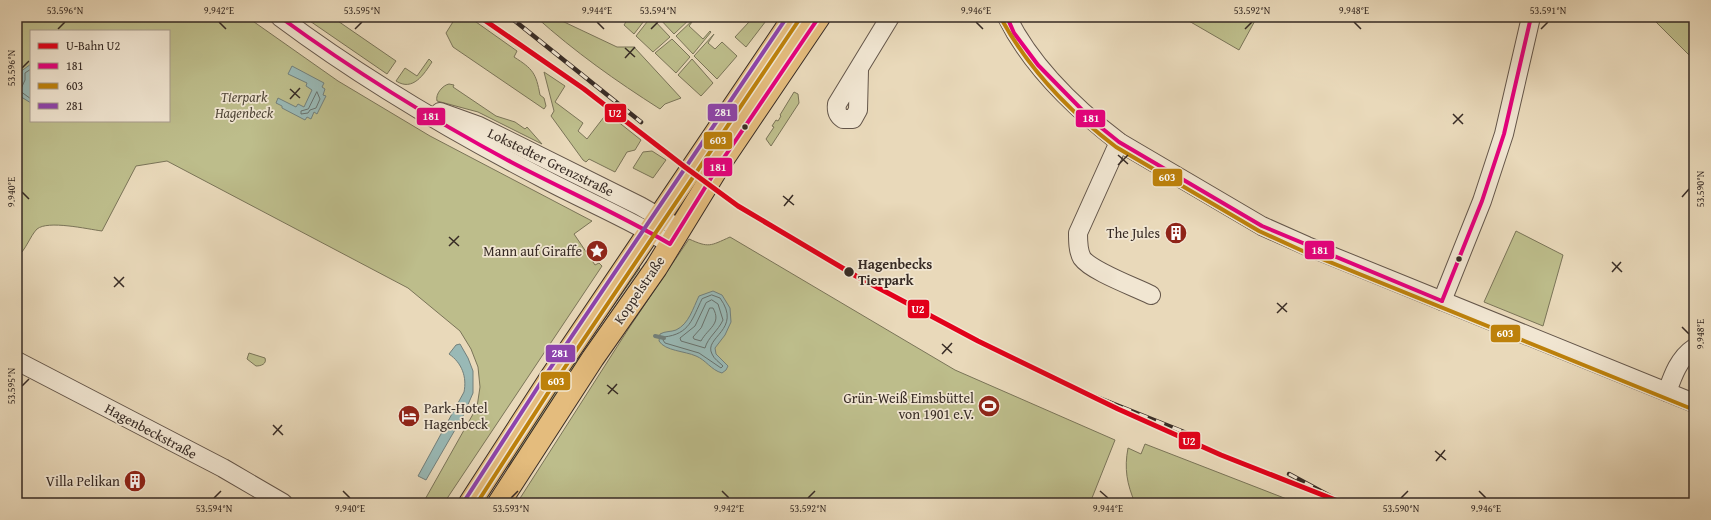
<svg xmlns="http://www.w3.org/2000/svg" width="1711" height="520" font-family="'Gentium Book Plus',serif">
	<rect width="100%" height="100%" fill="#e9d9ba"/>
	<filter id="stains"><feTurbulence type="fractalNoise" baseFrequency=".005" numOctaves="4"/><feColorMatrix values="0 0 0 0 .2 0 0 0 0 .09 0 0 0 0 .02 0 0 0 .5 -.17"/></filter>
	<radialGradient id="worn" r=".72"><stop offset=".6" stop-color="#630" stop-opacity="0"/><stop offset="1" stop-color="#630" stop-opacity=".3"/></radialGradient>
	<g fill="#bdbd8b" stroke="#7a7458" fill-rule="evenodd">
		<path d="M17 17H247L338 81 430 136 592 221 574 234 595 265 599 263 602 266 444 503H423L477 407 480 387 478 367 471 349 460 331 408 288 167 161 136 166 102 231C87 229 48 220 37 229 30 236 26 250 17 257ZM31 31H169V121H31Z"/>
		<polygon points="304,17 332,17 396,61 387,74"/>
		<path d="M456 17H469L517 51 514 57C533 69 536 73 540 95L544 98 546 106 544 109 453 47 446 33Z"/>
		<path d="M536 17H557L562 21 617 47H634L681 98 665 104 660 109C616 81 575 52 536 17Z"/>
		<polygon points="629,17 647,17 634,34 624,25"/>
		<polygon points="651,17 670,37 653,52 636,36"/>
		<polygon points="658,17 679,17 685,22 692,17 674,34"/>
		<polygon points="744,17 769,17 746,47 735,37 749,22"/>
		<polygon points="1182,17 1257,17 1239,50"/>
		<polygon points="1651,17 1694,17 1694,60"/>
		<polygon points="695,18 689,26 703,39 710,31 711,32 693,54 676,36"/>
		<polygon points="714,34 708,43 715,49 722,42 737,56 717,79 694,56"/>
		<polygon points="672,39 690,57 676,73 655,53"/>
		<path d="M429 59 432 62C424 74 413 92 396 81L405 68 417 76Z"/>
		<polygon points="692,59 713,83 701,96 678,75"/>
		<polygon points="544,72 565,86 555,102 583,123 578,131 587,139 607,113 641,140 635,150 627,152 615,172 589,159 586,162 583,160 551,116 554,111"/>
		<path d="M449 84 454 85 453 87 496 116 515 122 525 129 527 127 542 144 478 112 437 101C435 94 443 85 449 84Z"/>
		<polygon points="794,92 798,94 799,103 771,146 766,139 774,127 772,126 776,120 778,121 781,116 780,115"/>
		<polygon points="652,151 666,160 653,178 633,168 643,152"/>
		<polygon points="1516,231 1563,255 1543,326 1484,302"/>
		<path d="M730 237 955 370 1115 440 1090 503H517L629 328 689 239C709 248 710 246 730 237Z"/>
		<polygon points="634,264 640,268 582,351 568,383 509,474 506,472 515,453"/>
		<path d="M249 353 265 358C267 364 261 366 256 366L247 359Z"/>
		<path d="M1145 444 1297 503H1135C1127 484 1124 469 1128 448L1141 454Z"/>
	</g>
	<g fill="#99b9b6" stroke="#72807c">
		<path d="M31 64V103L18 95C16 87 21 80 20 72Z"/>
		<polygon points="292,66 324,83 322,87 325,89 323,95 326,96 317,114 314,112 311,119 307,117 305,120 282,108 282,106 276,103 278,98 296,107 298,104 304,107 312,90 306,86 307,83 288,74"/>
		<path d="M713 291 722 295 730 308 731 322 725 335 715 348 716 354 728 366 726 370 722 373C711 370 706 360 696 356 685 351 665 351 659 341L660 334C665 331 671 332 676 330 689 324 693 308 699 296Z"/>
		<path d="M460 344 468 358 473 371V393L463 416 426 480 418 476 464 392C467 377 462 363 449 354L456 345Z"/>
	</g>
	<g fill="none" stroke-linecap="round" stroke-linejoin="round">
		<g stroke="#68726e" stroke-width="1">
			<polyline points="31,69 25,73 25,80 20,91 31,99"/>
			<polygon points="317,92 320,99 316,108 310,110 308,113 301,114 301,111 308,109"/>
			<path d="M712 295 720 298C743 330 703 337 712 354 714 359 719 362 723 366L721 368 699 353 665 343 663 340 664 337C690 334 692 319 702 299Z"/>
			<path d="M712 300 718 304 723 320C718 331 708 337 705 348L681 341 680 338 695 326 706 303Z"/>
			<path d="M710 308H713C722 324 708 328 701 341L694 339 693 337 701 328Z"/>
		</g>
		<polyline stroke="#72807c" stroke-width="4" points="655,336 664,338"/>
		<g stroke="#64564a" stroke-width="20">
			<g id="minor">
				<path d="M280 17C363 79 453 132 546 180 588 202 631 220 670 244"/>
				<path d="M1007 17C1031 66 1076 109 1119 142L1262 226 1307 246 1694 403"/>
				<path d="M859 70 858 110 853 119H843C837 115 836 111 837 104L890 17"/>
				<polyline points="440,112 479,126 640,206 680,229"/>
				<path d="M1119 142 1078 233C1078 241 1078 251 1082 258 1091 271 1135 287 1151 295"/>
				<polyline points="1442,301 1482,201 1504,134 1531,17"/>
				<polyline points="17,361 223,468 283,503"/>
				<path d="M1667 392C1673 375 1679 358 1694 348"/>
			</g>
		</g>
		<g stroke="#372b25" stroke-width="24">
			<g id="major">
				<polyline points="470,503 552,376 794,17"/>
				<polyline points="499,503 593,358 656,268 721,162 819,17"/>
			</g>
		</g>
		<use href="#minor" stroke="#f1e6d2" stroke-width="18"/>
		<use href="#major" stroke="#e4bc7d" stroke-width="22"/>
		<g stroke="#372b25" stroke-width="4.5">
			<g id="rail">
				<polyline points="480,17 482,18"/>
				<polyline points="510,17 641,122"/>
				<polyline points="1089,394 1194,436"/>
				<polyline points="1289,474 1343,503"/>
			</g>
		</g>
		<use href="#rail" stroke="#f1e6d2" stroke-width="3" stroke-dasharray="9" stroke-linecap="butt"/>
		<g stroke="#f1e6d2" stroke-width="7">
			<g id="bus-1">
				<path d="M280 17C354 71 431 119 511 162 564 190 619 214 670 244L721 162 819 17"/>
				<polyline points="1007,17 1014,33 1038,65 1093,121 1119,142 1262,226 1442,301"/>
				<polyline points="1442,301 1482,201 1504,134 1531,17"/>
			</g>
		</g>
		<g stroke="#f1e6d2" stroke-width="7">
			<g id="bus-2">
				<path d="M1002 20C1030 71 1070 112 1116 147L1259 231 1305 252 1692 409"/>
				<polyline points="477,503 557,379 799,20"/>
			</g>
		</g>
		<g stroke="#f1e6d2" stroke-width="7">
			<polyline id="bus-3" points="465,500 547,373 787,17"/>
		</g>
		<use href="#bus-1" stroke="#e5007d" stroke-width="4"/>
		<use href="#bus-2" stroke="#bd810b" stroke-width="4"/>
		<use href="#bus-3" stroke="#8e44ad" stroke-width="4"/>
		<g stroke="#f1e6d2" stroke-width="8">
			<polyline id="metro-1" points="480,17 584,89 685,167 738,206 856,276 978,341 1118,409 1221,455 1343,503"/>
		</g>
		<use href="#metro-1" stroke="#e2001a" stroke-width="5"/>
	</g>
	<path fill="none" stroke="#372b25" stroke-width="1.5" d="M219 22 226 29M597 22 604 29M976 22 983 29M1354 22 1361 29M58 29 65 22M355 29 362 22M651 29 658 22M1245 29 1252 22M1541 29 1548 22M625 48 635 57M625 58 635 47M22 68 29 61M290 89 300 98M290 99 300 88M1453 114 1463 124M1453 124 1463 114M1118 155 1128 164M1118 165 1128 155M22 192 29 199M783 196 794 205M1682 197 1689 189M784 206 793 195M449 237 459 246M449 246 459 236M1612 262 1622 272M1612 272 1621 262M114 277 124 287M114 287 124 277M1277 303 1287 312M1277 313 1287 303M1682 327 1689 334M942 344 952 353M942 354 952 343M607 385 618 394M22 386 29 379M608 394 617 384M273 425 283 435M273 435 282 425M1435 451 1446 460M1436 461 1445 450M343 491 350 498M722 491 729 498M1100 491 1108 498M1479 491 1486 498M214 498 221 491M511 498 518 491M808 498 815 491M1401 498 1408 491"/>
	<defs>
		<g id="building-disc" transform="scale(1.15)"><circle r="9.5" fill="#8f2418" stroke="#f1e6d2"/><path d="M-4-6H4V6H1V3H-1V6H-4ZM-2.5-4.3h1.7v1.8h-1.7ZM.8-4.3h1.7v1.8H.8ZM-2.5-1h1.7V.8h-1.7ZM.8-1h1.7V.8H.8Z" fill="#fff"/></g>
		<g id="sight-disc" transform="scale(1.15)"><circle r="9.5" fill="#8f2418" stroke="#f1e6d2"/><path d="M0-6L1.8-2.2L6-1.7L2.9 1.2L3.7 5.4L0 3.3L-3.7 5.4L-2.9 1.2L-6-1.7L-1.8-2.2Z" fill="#fff"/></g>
		<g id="stadium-disc" transform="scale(1.15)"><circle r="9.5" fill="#8f2418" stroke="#f1e6d2"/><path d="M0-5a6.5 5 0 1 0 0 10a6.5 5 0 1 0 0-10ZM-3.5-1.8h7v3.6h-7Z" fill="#fff"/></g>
		<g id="hotel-disc" transform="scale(1.15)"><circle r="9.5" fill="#8f2418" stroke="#f1e6d2"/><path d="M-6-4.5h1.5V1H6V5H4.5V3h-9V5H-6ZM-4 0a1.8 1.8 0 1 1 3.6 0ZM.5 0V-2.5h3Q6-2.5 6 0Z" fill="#fff"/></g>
	</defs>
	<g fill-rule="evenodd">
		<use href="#building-disc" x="1176" y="233"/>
		<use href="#sight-disc" x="597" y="251"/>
		<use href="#stadium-disc" x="989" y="406"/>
		<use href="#hotel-disc" x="409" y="416"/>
		<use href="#building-disc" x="135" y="481"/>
	</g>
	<g fill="#372b25" stroke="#f1e6d2" stroke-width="1.5">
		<circle cx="745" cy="127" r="3.5"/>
		<circle cx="1459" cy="259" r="3.5"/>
		<circle cx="849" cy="272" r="5.5"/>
	</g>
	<g text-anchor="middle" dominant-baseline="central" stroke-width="3.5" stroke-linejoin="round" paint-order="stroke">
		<g font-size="14" font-style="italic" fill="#524839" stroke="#f1e6d2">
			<text x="244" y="97">Tierpark<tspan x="244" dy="16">Hagenbeck</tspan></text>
		</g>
		<g font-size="14" fill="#372b25" stroke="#f1e6d2">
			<text transform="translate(551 162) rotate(26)">Lokstedter Grenzstraße</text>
			<text transform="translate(639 290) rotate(-56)">Koppelstraße</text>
			<text transform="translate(151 431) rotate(28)">Hagenbeckstraße</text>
		</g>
		<g font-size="14" fill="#372b25" stroke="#f1e6d2" text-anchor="end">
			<text x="1160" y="233">The Jules</text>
			<text x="582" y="251">Mann auf Giraffe</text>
			<text x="974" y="398">Grün-Weiß Eimsbüttel<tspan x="974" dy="16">von 1901 e.V.</tspan></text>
			<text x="424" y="408" text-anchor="start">Park-Hotel<tspan x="424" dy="16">Hagenbeck</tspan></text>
			<text x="120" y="481">Villa Pelikan</text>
		</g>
		<g font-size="14" font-weight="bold" fill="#372b25" stroke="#f1e6d2" text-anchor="start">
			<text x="858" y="264">Hagenbecks<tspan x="858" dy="16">Tierpark</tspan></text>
		</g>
	</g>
	<g stroke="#f1e6d2" stroke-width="1.5">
		<rect x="707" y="103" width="31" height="19" rx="4" fill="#8e44ad"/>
		<rect x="604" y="103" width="23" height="20" rx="4" fill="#e2001a"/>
		<rect x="416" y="107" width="30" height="19" rx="4" fill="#e5007d"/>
		<rect x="1075" y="109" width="31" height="19" rx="4" fill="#e5007d"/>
		<rect x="703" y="131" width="30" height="19" rx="4" fill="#bd810b"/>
		<rect x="703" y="157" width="30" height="20" rx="4" fill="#e5007d"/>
		<rect x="1152" y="168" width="31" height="19" rx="4" fill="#bd810b"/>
		<rect x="1304" y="240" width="31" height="20" rx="4" fill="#e5007d"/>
		<rect x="907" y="299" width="23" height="20" rx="4" fill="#e2001a"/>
		<rect x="1490" y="324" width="31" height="19" rx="4" fill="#bd810b"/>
		<rect x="545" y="344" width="31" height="19" rx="4" fill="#8e44ad"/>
		<rect x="540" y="371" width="31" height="20" rx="4" fill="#bd810b"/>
		<rect x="1178" y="431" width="23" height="19" rx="4" fill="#e2001a"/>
	</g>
	<g font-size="11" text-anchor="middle" font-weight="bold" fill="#fff">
		<text x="723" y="116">281</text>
		<text x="615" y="117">U2</text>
		<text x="431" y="120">181</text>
		<text x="1091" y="122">181</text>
		<text x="718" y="144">603</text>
		<text x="718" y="171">181</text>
		<text x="1167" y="181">603</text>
		<text x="1320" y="254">181</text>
		<text x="918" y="313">U2</text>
		<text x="1505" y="337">603</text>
		<text x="560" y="357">281</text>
		<text x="556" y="385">603</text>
		<text x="1189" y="445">U2</text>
	</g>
	<rect width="1711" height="520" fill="none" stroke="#e9d9ba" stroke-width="44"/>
	<rect x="30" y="30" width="140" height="92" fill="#f1e6d2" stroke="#a79b8d"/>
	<rect x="38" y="43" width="20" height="6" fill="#e2001a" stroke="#a79b8d"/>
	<text x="66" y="50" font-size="12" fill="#372b25">U-Bahn U2</text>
	<rect x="38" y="63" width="20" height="6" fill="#e5007d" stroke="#a79b8d"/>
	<text x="66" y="70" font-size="12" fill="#372b25">181</text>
	<rect x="38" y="83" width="20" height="6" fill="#bd810b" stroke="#a79b8d"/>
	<text x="66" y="90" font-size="12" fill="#372b25">603</text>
	<rect x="38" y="103" width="20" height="6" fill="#8e44ad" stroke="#a79b8d"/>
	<text x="66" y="110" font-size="12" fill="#372b25">281</text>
	<rect x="22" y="22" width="1667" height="476" fill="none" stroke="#372b25" stroke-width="1.5"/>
	<g font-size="10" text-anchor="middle" fill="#372b25">
		<text x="65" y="14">53.596°N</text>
		<text x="219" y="14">9.942°E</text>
		<text x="362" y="14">53.595°N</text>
		<text x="597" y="14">9.944°E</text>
		<text x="658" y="14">53.594°N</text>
		<text x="976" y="14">9.946°E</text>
		<text x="1252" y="14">53.592°N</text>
		<text x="1354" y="14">9.948°E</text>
		<text x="1548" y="14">53.591°N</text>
		<text transform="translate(11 68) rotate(-90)" y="4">53.596°N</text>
		<text transform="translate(1700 189) rotate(-90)" y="4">53.590°N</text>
		<text transform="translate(11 192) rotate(-90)" y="4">9.940°E</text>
		<text transform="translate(1700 334) rotate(-90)" y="4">9.948°E</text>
		<text transform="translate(11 386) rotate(-90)" y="4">53.595°N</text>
		<text x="214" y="512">53.594°N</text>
		<text x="350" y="512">9.940°E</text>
		<text x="511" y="512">53.593°N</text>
		<text x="729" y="512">9.942°E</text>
		<text x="808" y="512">53.592°N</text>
		<text x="1108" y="512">9.944°E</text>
		<text x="1401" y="512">53.590°N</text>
		<text x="1486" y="512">9.946°E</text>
	</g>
	<rect width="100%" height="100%" filter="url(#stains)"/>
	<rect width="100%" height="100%" fill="url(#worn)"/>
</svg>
